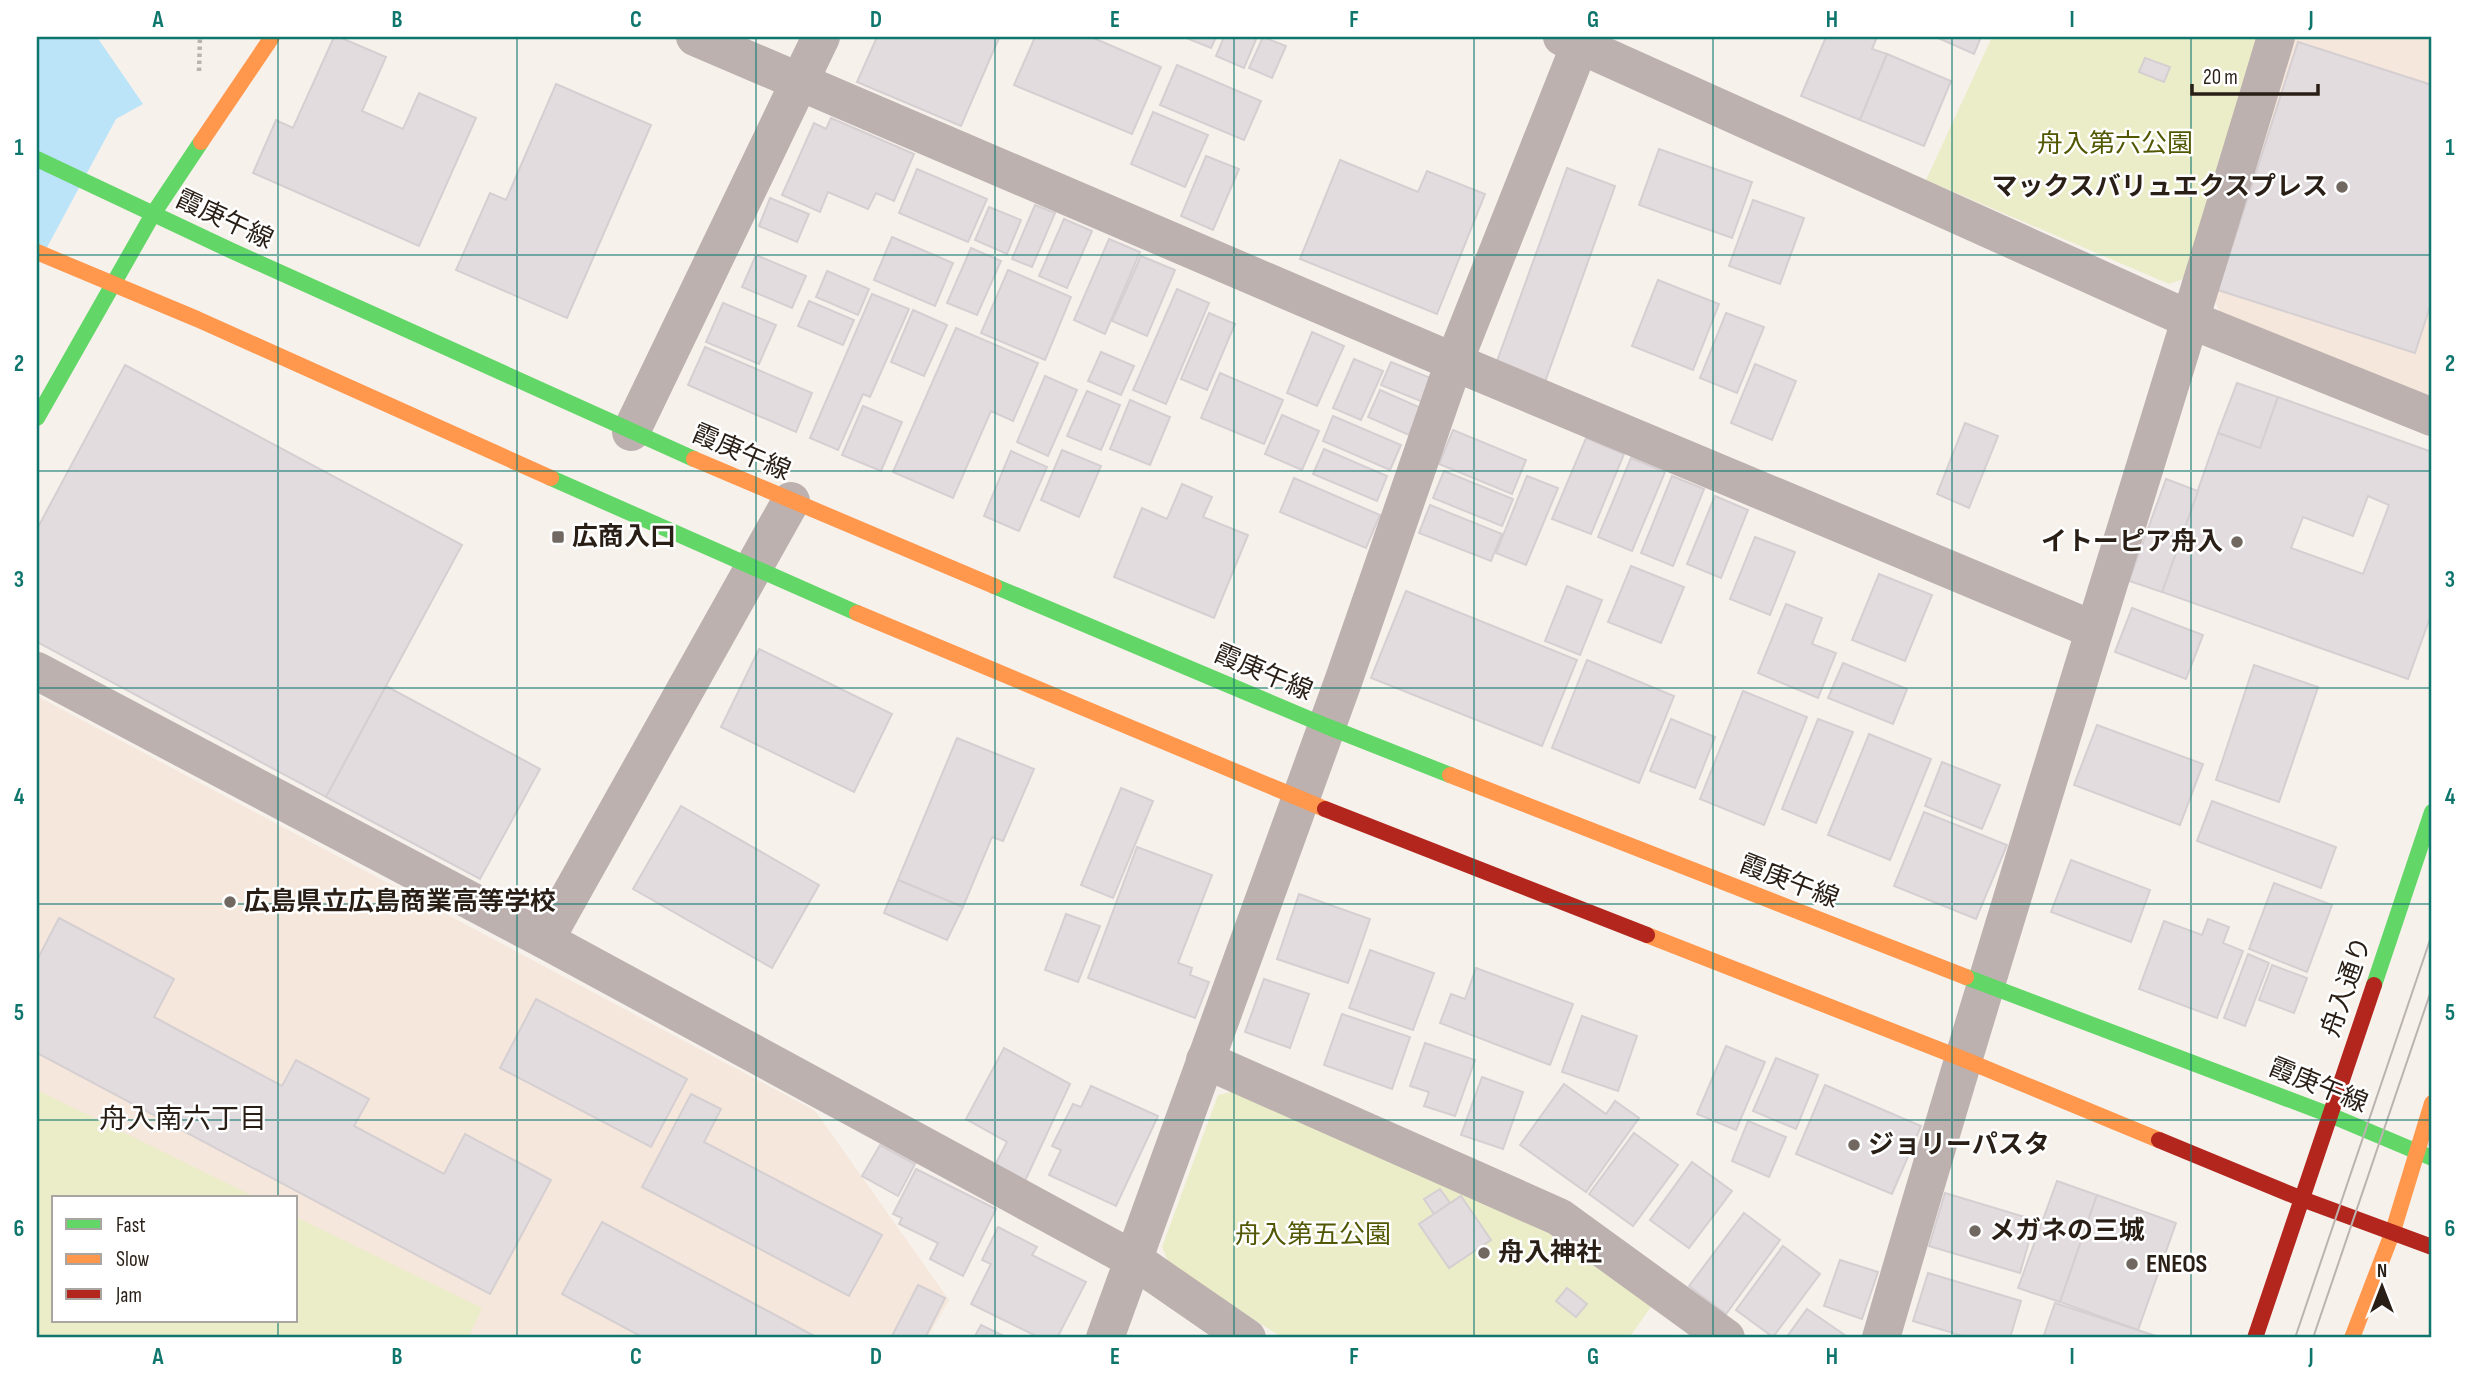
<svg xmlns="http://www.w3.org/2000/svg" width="2469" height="1375" font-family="'Sofia Sans Condensed','Noto Sans JP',sans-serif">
	<rect width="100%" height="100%" fill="#f7f1ec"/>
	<g fill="#f5e7db" fill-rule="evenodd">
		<polygon points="2293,37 2432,37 2432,400 2221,315 2212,294"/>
		<path d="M37 696 810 1108 816 1112 949 1300 927 1338H37ZM54 1198H296V1321H54Z"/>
	</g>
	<g fill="#ebecc8">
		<polygon points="1992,37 2260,37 2189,277 2169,284 1926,180"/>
		<polygon points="37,1090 257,1198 54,1198 54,1321 296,1321 296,1217 482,1308 468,1338 37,1338"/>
		<polygon points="1231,1092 1529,1210 1653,1304 1629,1338 1283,1338 1170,1266 1162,1247 1218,1095"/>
	</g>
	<polygon fill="#bce4f8" points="37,37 97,37 143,104 116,119 37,266"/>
	<g fill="#e3dcdf" stroke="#d5cfd2" stroke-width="2" fill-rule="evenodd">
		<polygon points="334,37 339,37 386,57 362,111 403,129 419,93 476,118 419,246 253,173 276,120 293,128"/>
		<polygon points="877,37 999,38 961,126 857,82"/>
		<polygon points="1035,37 1091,37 1161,67 1132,134 1014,85"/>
		<polygon points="1184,37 1216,37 1211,48"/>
		<polygon points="1224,37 1257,37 1244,68 1216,56"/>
		<polygon points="1263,37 1286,46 1272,78 1249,68"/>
		<polygon points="1826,37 1877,37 1872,49 1887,54 1860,120 1801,96"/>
		<polygon points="1936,37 1981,37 1974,54"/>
		<polygon points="2298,42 2432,85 2432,300 2415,353 2218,290"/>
		<polygon points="1887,54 1951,81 1924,146 1860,120"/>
		<polygon points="2145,58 2170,67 2164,82 2139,72"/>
		<polygon points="1177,65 1261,101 1244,140 1160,105"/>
		<polygon points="556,84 651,125 567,318 456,270 490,193 506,200"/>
		<polygon points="1153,112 1208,135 1185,187 1131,164"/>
		<polygon points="831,118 914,154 894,201 876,193 868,209 828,192 820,212 782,195 814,123 826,129"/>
		<polygon points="1659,149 1752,182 1732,238 1639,205"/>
		<polygon points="1206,156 1239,169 1213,230 1181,216"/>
		<polygon points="1340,160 1418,192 1427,171 1485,194 1437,314 1300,259"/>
		<polygon points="1567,168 1615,186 1545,382 1496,364"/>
		<polygon points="917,169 987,199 968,242 899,213"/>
		<polygon points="770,198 809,214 797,242 759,226"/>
		<polygon points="1753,200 1804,218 1780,284 1729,266"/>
		<polygon points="1035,205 1055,213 1032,267 1012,259"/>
		<polygon points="989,207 1021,220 1007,254 975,240"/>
		<polygon points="1064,219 1092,231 1067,288 1039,276"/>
		<polygon points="892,237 953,263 935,306 874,280"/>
		<polygon points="1109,239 1140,252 1105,334 1074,320"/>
		<polygon points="971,248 1001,261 977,315 947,303"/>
		<polygon points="756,255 806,276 792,308 742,287"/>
		<polygon points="1141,256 1175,270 1147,336 1112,321"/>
		<polygon points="1008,270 1071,297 1045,360 981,333"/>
		<polygon points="827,271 869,289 858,315 816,297"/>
		<polygon points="1658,280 1719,304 1693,370 1632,346"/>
		<polygon points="1177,289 1209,303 1166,404 1133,390"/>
		<polygon points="872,294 909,309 870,397 863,394 838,450 810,438"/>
		<polygon points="809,301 854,320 843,345 798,326"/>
		<polygon points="723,303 776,325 759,364 706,342"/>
		<polygon points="913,310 947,325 924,376 891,362"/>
		<polygon points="1209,313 1235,324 1207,390 1181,379"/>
		<polygon points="1726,313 1764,327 1737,393 1700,378"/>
		<polygon points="956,328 1038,363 1013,421 991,411 953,498 893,472"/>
		<polygon points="1312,332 1344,346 1317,406 1287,393"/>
		<polygon points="705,347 812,393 796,432 688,385"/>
		<polygon points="1101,352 1134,366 1121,395 1088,381"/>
		<polygon points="1354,359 1383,371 1361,420 1333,408"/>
		<polygon points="1391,362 1433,379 1423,402 1381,385"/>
		<polygon points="1755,364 1796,381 1772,440 1731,423"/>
		<polygon points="125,365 462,545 326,797 37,642 37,529"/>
		<polygon points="1220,373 1283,400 1264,444 1201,418"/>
		<polygon points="1045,376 1077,390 1048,456 1017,442"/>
		<polygon points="2237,383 2278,397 2260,448 2218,433"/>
		<polygon points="1380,390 1421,408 1409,435 1368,417"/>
		<polygon points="1087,391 1120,405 1101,450 1067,436"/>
		<path d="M2278 397 2432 452V612L2408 679 2162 592 2218 433 2260 448ZM2368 496 2389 505 2363 574 2291 548 2303 517 2353 536Z"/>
		<polygon points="1130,400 1170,417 1150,465 1110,449"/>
		<polygon points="863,406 902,422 881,471 842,455"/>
		<polygon points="1282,415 1319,431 1302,470 1265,454"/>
		<polygon points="1333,416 1401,445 1390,470 1323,441"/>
		<polygon points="1965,423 1998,436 1969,508 1937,494"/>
		<polygon points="1453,430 1526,460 1512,494 1439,464"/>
		<polygon points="1586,438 1624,454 1591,534 1552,519"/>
		<polygon points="1324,449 1387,476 1377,501 1313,474"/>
		<polygon points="1062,450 1101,466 1079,517 1041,500"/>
		<polygon points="1011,451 1047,467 1019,531 984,516"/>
		<polygon points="1631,458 1665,472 1632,551 1598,537"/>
		<polygon points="1444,471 1513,499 1502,526 1433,498"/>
		<polygon points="1527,476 1558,488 1526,565 1496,553"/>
		<polygon points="1672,476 1704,489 1673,566 1641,553"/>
		<polygon points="1294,478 1380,515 1366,548 1280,512"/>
		<polygon points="2166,479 2198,491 2162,592 2129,581"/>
		<polygon points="1182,484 1212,497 1203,517 1248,535 1214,618 1114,577 1142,508 1167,519"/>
		<polygon points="1715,496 1748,510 1721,578 1687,564"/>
		<polygon points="1430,505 1502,534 1491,561 1419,533"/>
		<polygon points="1755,537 1795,552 1770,615 1730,599"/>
		<polygon points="1631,566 1684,587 1661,643 1608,622"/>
		<polygon points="1879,574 1932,595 1905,661 1852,640"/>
		<polygon points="1567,586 1602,600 1580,655 1545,641"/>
		<polygon points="1406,591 1577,660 1542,746 1371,678"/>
		<polygon points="1786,604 1822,618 1812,644 1836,653 1818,698 1758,673"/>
		<polygon points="2132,608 2203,635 2186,679 2115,652"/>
		<polygon points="759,649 892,714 854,792 721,727"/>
		<polygon points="1587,660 1674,696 1639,783 1552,748"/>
		<polygon points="1843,663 1907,689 1893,724 1828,698"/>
		<polygon points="2254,665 2318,687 2279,802 2216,780"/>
		<polygon points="386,686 540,769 480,879 326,797"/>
		<polygon points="1743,691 1807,717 1764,825 1700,799"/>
		<polygon points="1671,719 1715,737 1695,788 1650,771"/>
		<polygon points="1818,719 1853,732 1816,823 1782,809"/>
		<polygon points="2097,725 2203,764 2180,825 2074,785"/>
		<polygon points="1869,734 1931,759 1890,860 1828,835"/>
		<polygon points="957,738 1034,769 1003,841 992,837 963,907 898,880"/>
		<polygon points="1942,762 2000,785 1982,829 1925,806"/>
		<polygon points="1121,788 1153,801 1113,898 1081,885"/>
		<polygon points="2212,801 2336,847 2321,888 2197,841"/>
		<polygon points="681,806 819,885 772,968 633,889"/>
		<polygon points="1924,812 2007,845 1976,919 1894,886"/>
		<polygon points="1137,847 1212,875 1178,963 1192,968 1190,975 1209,982 1195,1018 1088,978"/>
		<polygon points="2071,860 2150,890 2131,942 2051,912"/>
		<polygon points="898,880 963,907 947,940 884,913"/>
		<polygon points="2274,883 2332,905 2307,972 2249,949"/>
		<polygon points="1299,894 1370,919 1348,983 1277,959"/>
		<polygon points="1066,914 1100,926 1078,982 1045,970"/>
		<polygon points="59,918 174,979 154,1017 282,1086 296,1060 369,1099 354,1126 444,1174 465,1134 551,1180 490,1294 37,1053 37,960"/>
		<polygon points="2208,919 2229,927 2223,943 2243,951 2217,1018 2139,989 2164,921 2202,935"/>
		<polygon points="1370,950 1434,973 1413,1030 1349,1008"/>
		<polygon points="2248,954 2269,963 2245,1026 2224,1018"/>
		<polygon points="2272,965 2307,978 2294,1013 2259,1000"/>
		<polygon points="1476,968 1573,1004 1550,1065 1440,1023 1451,994 1465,999"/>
		<polygon points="1264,979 1309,994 1290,1048 1245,1032"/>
		<polygon points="536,999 687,1079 651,1147 500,1068"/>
		<polygon points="1342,1014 1410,1037 1392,1089 1324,1065"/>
		<polygon points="1582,1016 1637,1036 1618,1091 1562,1072"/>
		<polygon points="1425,1043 1475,1060 1455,1116 1424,1106 1429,1092 1410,1086"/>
		<polygon points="1726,1046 1765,1062 1736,1130 1697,1114"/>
		<polygon points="1004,1048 1070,1084 1024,1183 994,1167 1007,1142 966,1119"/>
		<polygon points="1776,1058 1818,1075 1796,1129 1753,1111"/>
		<polygon points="1482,1077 1523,1092 1503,1149 1461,1135"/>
		<polygon points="1564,1084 1606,1114 1615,1101 1639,1118 1586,1192 1520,1145"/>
		<polygon points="1825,1085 1921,1126 1892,1194 1796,1154"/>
		<polygon points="1091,1086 1158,1116 1116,1206 1049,1175 1061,1150 1052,1146 1073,1104 1081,1107"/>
		<polygon points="691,1094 721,1109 704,1142 882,1235 849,1296 642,1187"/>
		<polygon points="1748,1121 1786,1137 1769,1177 1732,1161"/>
		<polygon points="1634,1133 1678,1165 1633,1226 1589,1194"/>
		<polygon points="880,1145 915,1164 898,1196 862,1176"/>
		<polygon points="1692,1162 1732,1191 1689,1248 1650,1220"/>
		<polygon points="916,1169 996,1209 963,1276 930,1259 938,1243 899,1224 902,1218 893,1214"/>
		<polygon points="2057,1181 2097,1195 2060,1302 2018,1288"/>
		<polygon points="1440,1189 1450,1203 1434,1214 1424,1199"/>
		<polygon points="1945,1193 2035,1220 2020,1273 1929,1246"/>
		<polygon points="2097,1195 2176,1223 2138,1330 2060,1302"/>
		<polygon points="1461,1196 1491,1240 1449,1268 1419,1224"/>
		<polygon points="1744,1213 1780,1240 1726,1314 1689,1286"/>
		<polygon points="602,1222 818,1338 644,1338 562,1294"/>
		<polygon points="998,1227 1037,1247 1032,1255 1086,1282 1057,1338 1040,1338 971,1304 991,1264 982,1260"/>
		<polygon points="1783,1246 1820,1274 1773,1337 1736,1310"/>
		<polygon points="1840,1260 1878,1272 1862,1319 1824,1306"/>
		<polygon points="1928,1273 2021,1301 2010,1338 1958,1338 1960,1335 1913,1321"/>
		<polygon points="918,1285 945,1298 925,1338 891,1338"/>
		<polygon points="1567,1288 1587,1304 1576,1317 1556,1301"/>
		<polygon points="2055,1303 2162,1338 2043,1338"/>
		<polygon points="1807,1309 1849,1338 1786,1338"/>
		<polygon points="981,1325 1008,1338 974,1338"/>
	</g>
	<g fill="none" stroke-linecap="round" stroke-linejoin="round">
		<polyline stroke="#bbb3b0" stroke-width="4.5" stroke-dasharray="3.5 3.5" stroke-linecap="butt" points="199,71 200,37"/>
		<g stroke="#bcb1af" stroke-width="38">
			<polyline points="695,37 1454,362 2094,630"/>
			<polyline points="1562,37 2191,320 2432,417"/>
			<polyline points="631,432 821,37"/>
			<polyline points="37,671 545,940 1134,1260 1247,1338"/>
			<polyline points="545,940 791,501"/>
			<polyline points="1205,1060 1559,1217 1726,1338"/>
			<polyline points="1105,1338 1344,679 1454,362 1583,37"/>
			<path d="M1881 1338C2007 903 2146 471 2276 37"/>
		</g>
		<g stroke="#63d668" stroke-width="16">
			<polyline points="37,159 230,250 694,459"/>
			<polyline points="37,418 153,214 201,142"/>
			<polyline points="551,478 857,613"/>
			<polyline points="994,586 1326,726 1450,775"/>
			<polyline points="1966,977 2330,1115 2432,1158"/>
			<polyline points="2374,985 2432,812"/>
		</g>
		<g stroke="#ff974d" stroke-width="16">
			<polyline points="201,142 272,37"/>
			<polyline points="37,252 197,319 551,478"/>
			<polyline points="694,459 994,586"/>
			<polyline points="857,613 1325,809"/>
			<polyline points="1450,775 1966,977"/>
			<polyline points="1647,935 1963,1059 2159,1140"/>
			<polyline points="2352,1338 2393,1231 2432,1103"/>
		</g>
		<g stroke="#b3261e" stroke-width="16">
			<polyline points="1325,809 1647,935"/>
			<polyline points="2159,1140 2302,1199 2432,1247"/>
			<polyline points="2255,1338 2374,985"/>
		</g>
		<g stroke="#bbb3b0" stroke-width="2">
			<polyline points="2295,1338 2432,934"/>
			<polyline points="2313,1338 2432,988"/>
		</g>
	</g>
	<path fill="none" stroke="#0f766e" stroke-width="2" stroke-opacity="0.55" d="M278 37V1198M517 37V1338M756 37V1338M995 37V1338M1234 37V1338M1474 37V1338M1713 37V1338M1952 37V1338M2191 37V1338M37 255H2432M37 471H2432M37 688H2432M37 904H2432M37 1120H2432M278 1321V1338"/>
	<g fill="#716861" stroke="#fff" stroke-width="2.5">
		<circle cx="2342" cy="187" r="7"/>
		<rect x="551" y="530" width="14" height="14" rx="3.5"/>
		<circle cx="2237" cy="542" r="7"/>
		<circle cx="230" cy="902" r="7"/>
		<circle cx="1854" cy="1145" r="7"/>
		<circle cx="1975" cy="1231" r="7"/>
		<circle cx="1484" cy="1253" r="7"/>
		<circle cx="2132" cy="1264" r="7"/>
	</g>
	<g text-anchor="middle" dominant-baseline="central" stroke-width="5" stroke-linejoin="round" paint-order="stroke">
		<g font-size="26" fill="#525702" stroke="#fff">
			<text x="2115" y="144">舟入第六公園</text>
			<text x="1313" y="1235">舟入第五公園</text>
		</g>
		<g font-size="26" font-weight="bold" fill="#291f16" stroke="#fff" text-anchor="start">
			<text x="2328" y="187" text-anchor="end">マックスバリュエクスプレス</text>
			<text x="572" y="537">広商入口</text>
			<text x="2223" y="542" text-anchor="end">イトーピア舟入</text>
			<text x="244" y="902">広島県立広島商業高等学校</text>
			<text x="1868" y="1145">ジョリーパスタ</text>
			<text x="1989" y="1231">メガネの三城</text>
			<text x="1498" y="1253">舟入神社</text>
			<text x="2146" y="1264">ENEOS</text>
		</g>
		<g font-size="26" fill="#291f16" stroke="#fff">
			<text transform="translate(224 220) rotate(25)">霞庚午線</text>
			<text transform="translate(741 453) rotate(23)">霞庚午線</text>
			<text transform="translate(1263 673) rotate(23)">霞庚午線</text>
			<text transform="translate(1789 882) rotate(21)">霞庚午線</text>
			<text transform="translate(2347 987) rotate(-71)">舟入通り</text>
			<text transform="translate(2318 1086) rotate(22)">霞庚午線</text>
		</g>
		<g font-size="28" fill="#291f16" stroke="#fff">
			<text x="183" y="1119">舟入南六丁目</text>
		</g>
	</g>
	<rect width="2469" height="1375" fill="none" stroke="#ffffff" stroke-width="77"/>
	<rect x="52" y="1196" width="245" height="126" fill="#ffffff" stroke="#a9a5a2" stroke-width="2"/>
	<rect x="66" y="1219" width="35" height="10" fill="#63d668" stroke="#a9a5a2" stroke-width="2"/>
	<text x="116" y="1232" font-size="21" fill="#291f16">Fast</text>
	<rect x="66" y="1254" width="35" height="10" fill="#ff974d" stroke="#a9a5a2" stroke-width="2"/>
	<text x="116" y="1266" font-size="21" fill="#291f16">Slow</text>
	<rect x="66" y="1289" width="35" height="10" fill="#b3261e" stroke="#a9a5a2" stroke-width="2"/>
	<text x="116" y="1302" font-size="21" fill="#291f16">Jam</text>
	<g transform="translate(2382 1287)" stroke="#ffffff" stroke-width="5" paint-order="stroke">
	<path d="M0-5L12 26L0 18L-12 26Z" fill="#291f16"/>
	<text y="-10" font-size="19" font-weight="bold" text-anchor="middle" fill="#291f16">N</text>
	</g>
	<path d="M2192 84v10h126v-10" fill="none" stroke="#291f16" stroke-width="3.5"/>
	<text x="2203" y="84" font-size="21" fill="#291f16" stroke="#ffffff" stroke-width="5" paint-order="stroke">20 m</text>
	<rect x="38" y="38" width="2392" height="1298" fill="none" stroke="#0f766e" stroke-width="2.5"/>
	<g font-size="23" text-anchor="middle" font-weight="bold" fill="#0f766e">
		<text x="158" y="27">A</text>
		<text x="397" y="27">B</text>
		<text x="636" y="27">C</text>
		<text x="876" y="27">D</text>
		<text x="1115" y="27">E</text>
		<text x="1354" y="27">F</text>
		<text x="1593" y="27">G</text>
		<text x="1832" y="27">H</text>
		<text x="2072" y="27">I</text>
		<text x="2311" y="27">J</text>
		<text x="19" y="155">1</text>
		<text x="2450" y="155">1</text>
		<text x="19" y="371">2</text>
		<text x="2450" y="371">2</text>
		<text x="19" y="587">3</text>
		<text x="2450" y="587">3</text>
		<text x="19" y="804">4</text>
		<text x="2450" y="804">4</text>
		<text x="19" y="1020">5</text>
		<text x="2450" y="1020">5</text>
		<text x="19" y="1236">6</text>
		<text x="2450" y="1236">6</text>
		<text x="158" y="1364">A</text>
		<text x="397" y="1364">B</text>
		<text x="636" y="1364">C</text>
		<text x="876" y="1364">D</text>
		<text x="1115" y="1364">E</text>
		<text x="1354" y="1364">F</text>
		<text x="1593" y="1364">G</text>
		<text x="1832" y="1364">H</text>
		<text x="2072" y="1364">I</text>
		<text x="2311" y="1364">J</text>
	</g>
</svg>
